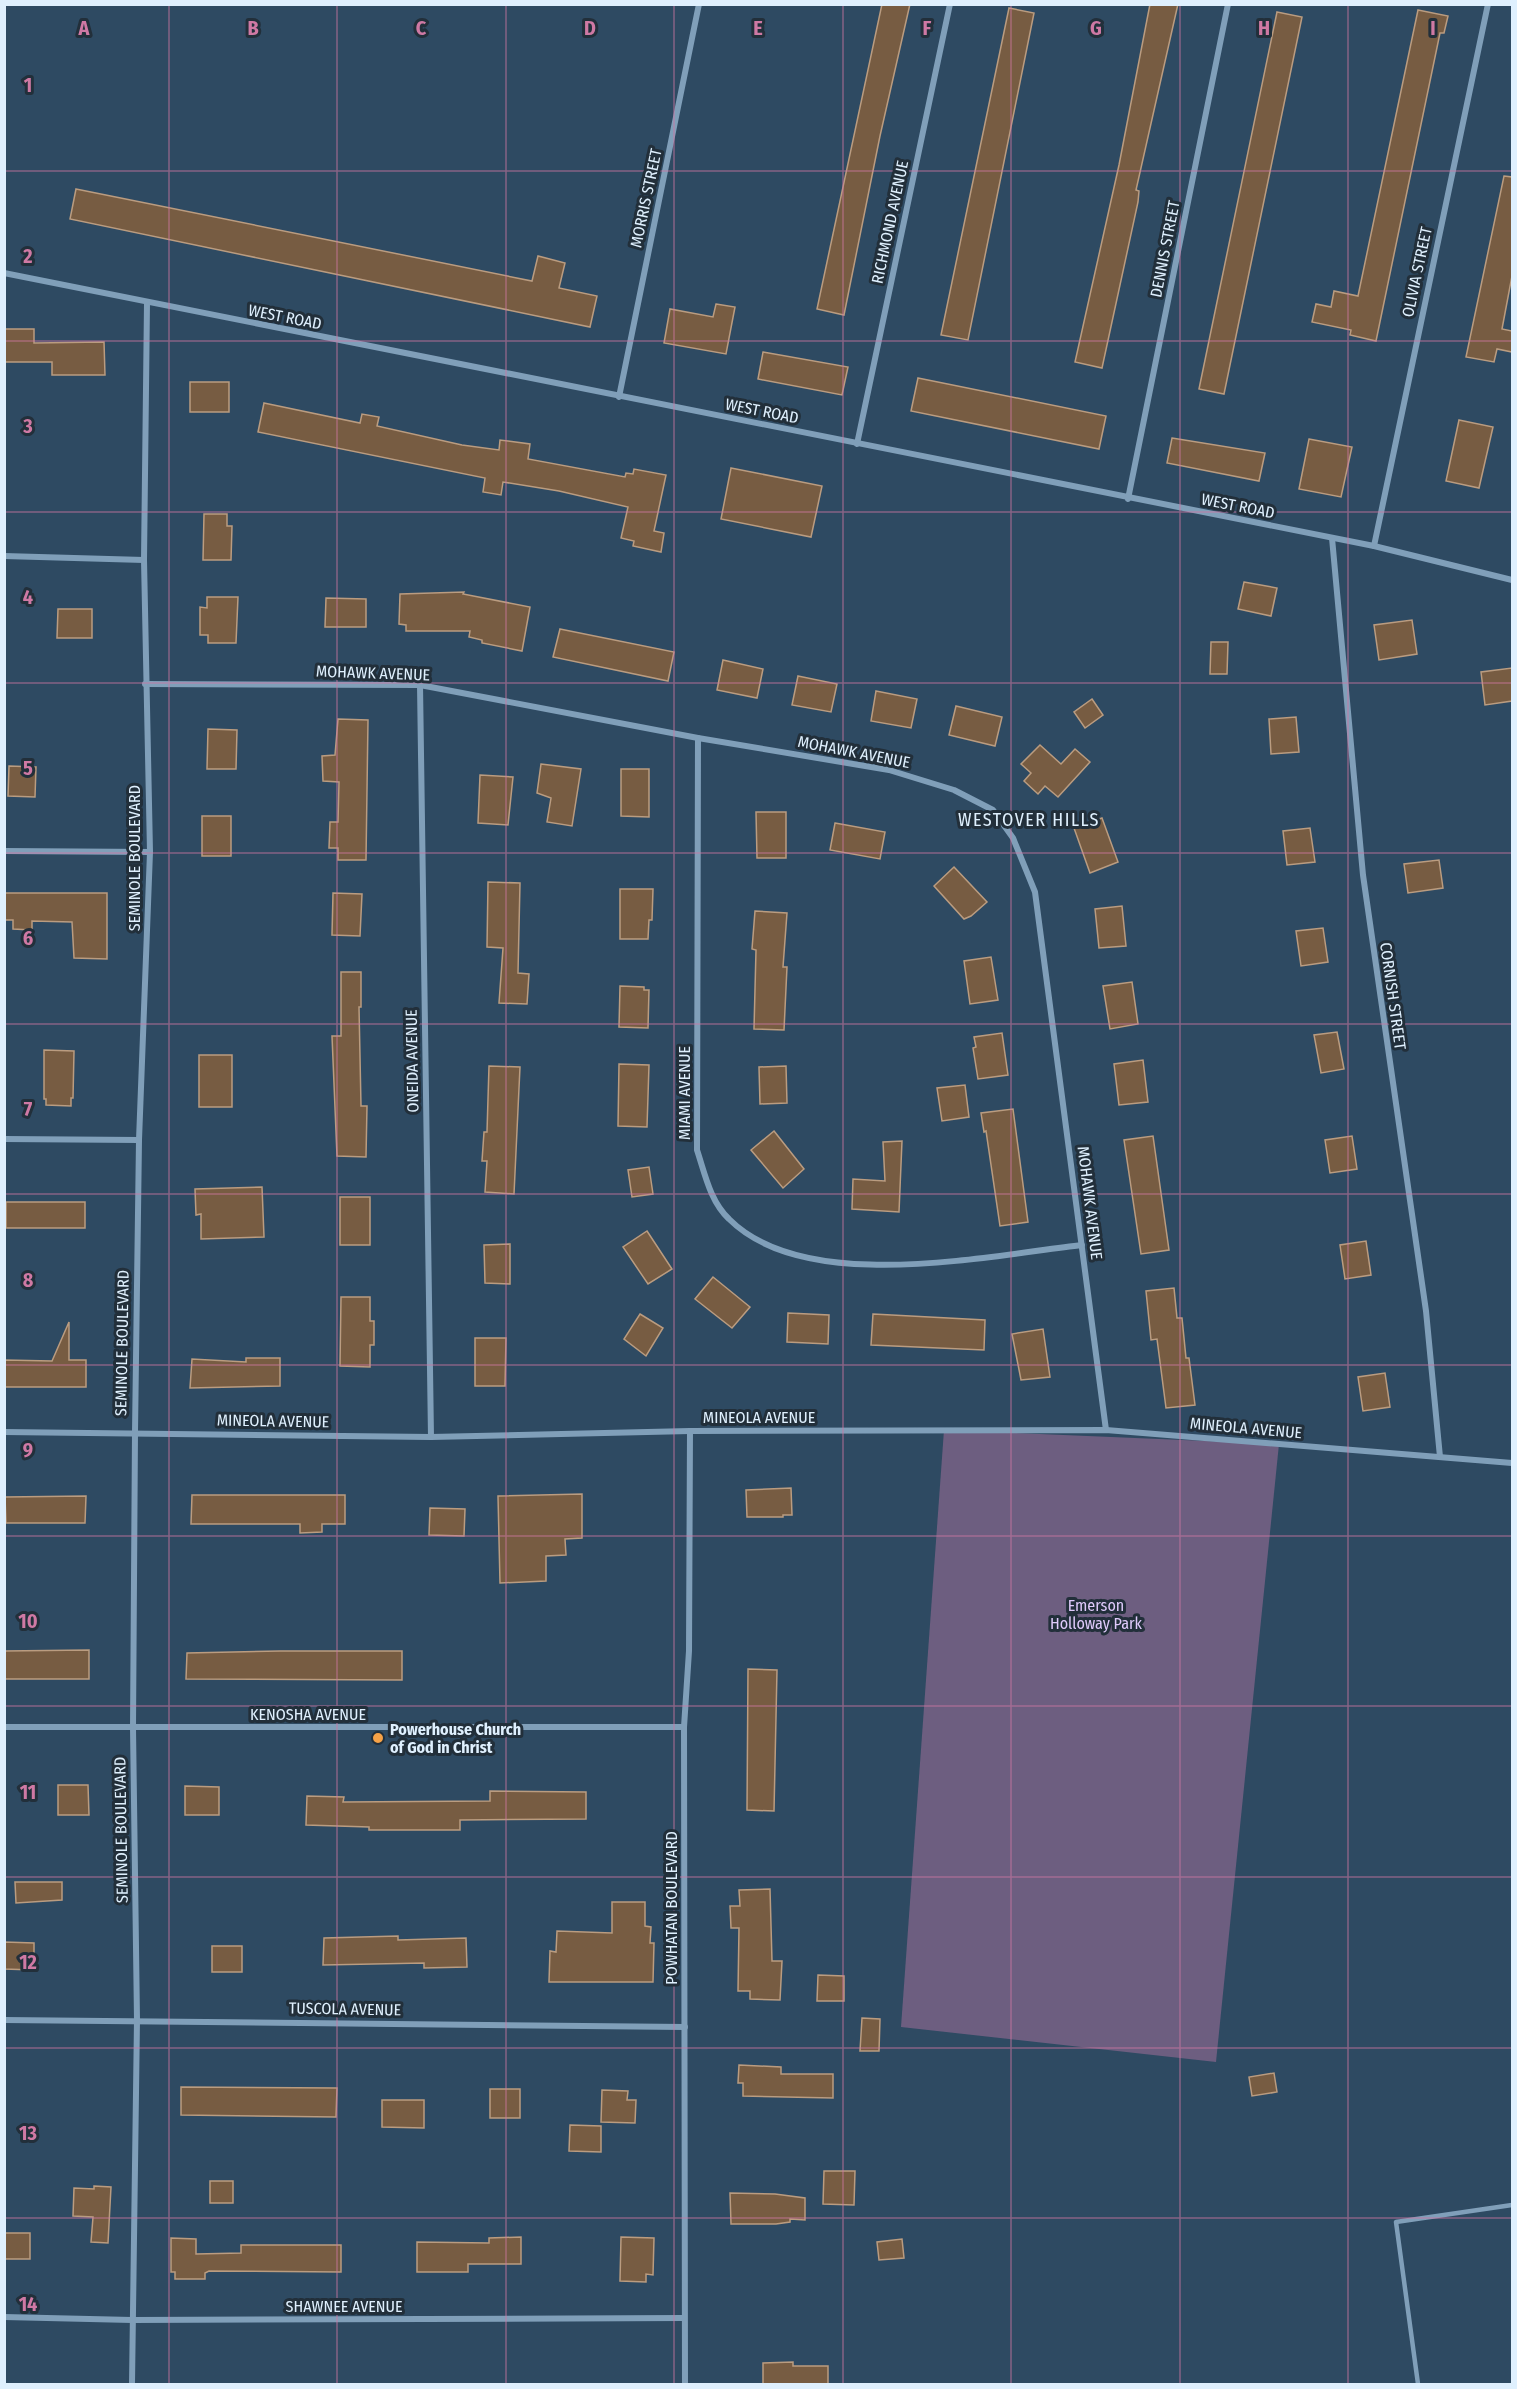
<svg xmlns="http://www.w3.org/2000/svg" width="1517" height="2389" font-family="'Fira Sans Condensed',sans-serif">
	<rect width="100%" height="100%" fill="#2e4a62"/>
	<polygon fill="#6d5e80" points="944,1430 1279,1444 1216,2062 901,2027"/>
	<g fill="#775c42" stroke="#ba9c80" stroke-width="1.5">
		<polygon points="882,4 910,4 880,136 844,315 817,309"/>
		<polygon points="1150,4 1178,4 1136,190 1139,191 1138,202 1102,368 1075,362 1119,165"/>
		<polygon points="1009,8 1034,13 968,340 941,335"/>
		<polygon points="1418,10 1448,16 1444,33 1440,33 1376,341 1350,335 1351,330 1312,322 1316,304 1331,307 1334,291 1358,296"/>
		<polygon points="1277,12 1302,17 1224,394 1199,389"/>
		<polygon points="1504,176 1512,177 1512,276 1502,329 1512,331 1512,352 1497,349 1494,362 1466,357"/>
		<polygon points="76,189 532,281 538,256 565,263 559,288 597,296 590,327 70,219"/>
		<polygon points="716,304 735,307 726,354 664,343 670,309 713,317"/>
		<polygon points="4,329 34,329 34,343 104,342 105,375 52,375 52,362 4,362"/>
		<polygon points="763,352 848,367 842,395 758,379"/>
		<polygon points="918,378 1106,416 1099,449 911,411"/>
		<rect x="190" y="382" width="39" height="30"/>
		<polygon points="264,403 360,423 362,414 379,417 377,426 462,445 499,450 500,440 530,444 528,459 625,477 626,473 633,474 634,469 666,475 654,531 664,533 661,552 633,546 634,541 621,538 628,507 559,491 503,482 501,495 483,492 485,478 258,432"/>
		<polygon points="1459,420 1493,427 1479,488 1446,481"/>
		<polygon points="1172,438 1265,453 1259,481 1167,463"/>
		<polygon points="1309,439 1352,447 1341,497 1299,489"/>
		<polygon points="731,468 822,486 811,537 721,519"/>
		<polygon points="204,514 227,514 227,526 232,526 231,560 203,560"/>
		<polygon points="1244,582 1277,588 1271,616 1238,609"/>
		<polygon points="464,592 463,594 530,607 522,651 482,643 482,640 469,637 470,631 406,631 406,625 399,624 400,594"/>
		<polygon points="207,597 238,597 236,643 208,643 208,635 200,635 200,607 207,608"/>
		<polygon points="326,598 366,599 366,627 325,627"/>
		<polygon points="58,609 92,609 92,638 57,638"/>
		<polygon points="1412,620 1417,654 1379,660 1374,625"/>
		<polygon points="560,629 674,652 668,681 553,657"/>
		<polygon points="1211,642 1228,642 1227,674 1210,674"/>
		<polygon points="723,660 763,669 757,698 717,690"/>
		<polygon points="1512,668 1512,701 1485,705 1481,672"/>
		<polygon points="798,676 837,684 831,712 792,705"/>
		<polygon points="876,691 917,699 911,728 871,721"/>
		<polygon points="1092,699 1103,715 1085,728 1074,712"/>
		<polygon points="956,706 1002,717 995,746 949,735"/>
		<polygon points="1296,717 1299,752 1271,754 1269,719"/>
		<polygon points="338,719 368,720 366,860 338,860 338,848 329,848 330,822 338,822 339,782 323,781 322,756 335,755"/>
		<polygon points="208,729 237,730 236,769 207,769"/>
		<polygon points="1040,745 1061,764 1075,749 1090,762 1058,797 1045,786 1038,794 1024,781 1031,773 1021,764"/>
		<polygon points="541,764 581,769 572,826 547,822 551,798 537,793"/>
		<polygon points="9,766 36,767 35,797 8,796"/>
		<polygon points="621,769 649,769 649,817 621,816"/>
		<polygon points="480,775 513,777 508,825 478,823"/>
		<polygon points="756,812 786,812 786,858 757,858"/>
		<rect x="202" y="816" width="29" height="40"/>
		<polygon points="1102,818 1118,862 1090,873 1074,828"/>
		<polygon points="835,823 885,832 880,859 830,850"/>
		<polygon points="1310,828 1315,862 1287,865 1283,831"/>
		<polygon points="1439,860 1443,888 1408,893 1404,864"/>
		<polygon points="954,867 987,902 971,916 964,919 934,886"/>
		<polygon points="488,882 520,883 518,973 529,974 527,1004 499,1003 503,948 487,947"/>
		<polygon points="620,889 653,889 652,920 649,920 648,939 620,939"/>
		<polygon points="4,893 107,893 107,959 74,958 72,922 32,921 32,930 13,929 13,920 4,920"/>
		<polygon points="333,893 362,894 360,936 332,935"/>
		<polygon points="1122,906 1126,946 1099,948 1095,909"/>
		<polygon points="755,911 787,913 783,967 787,967 784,1030 754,1029 756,950 752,949"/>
		<polygon points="1323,928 1328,962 1301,966 1296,931"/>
		<polygon points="991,957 998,1000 970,1004 964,961"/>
		<polygon points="341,972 361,972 361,1007 359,1007 361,1106 367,1106 366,1157 337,1156 332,1036 341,1036"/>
		<polygon points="1132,982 1138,1024 1110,1029 1103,986"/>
		<polygon points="620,986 644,987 644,990 649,990 648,1028 619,1027"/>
		<polygon points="1337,1032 1344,1069 1321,1073 1314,1035"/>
		<polygon points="1002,1033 1008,1075 978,1079 973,1048 976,1047 974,1037"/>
		<polygon points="44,1050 74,1051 73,1098 71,1098 71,1106 46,1105 46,1099 44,1099"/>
		<rect x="199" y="1055" width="33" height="52"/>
		<polygon points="1143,1060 1148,1102 1119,1105 1114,1064"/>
		<polygon points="619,1064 649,1065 647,1127 618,1126"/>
		<polygon points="489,1066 520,1067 514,1194 485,1192 487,1161 482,1161 484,1132 487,1132"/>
		<polygon points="786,1066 787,1103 760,1104 759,1067"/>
		<polygon points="965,1085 969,1117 942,1121 937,1088"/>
		<polygon points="1013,1109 1028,1222 1000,1226 986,1131 984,1132 981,1113"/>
		<polygon points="774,1131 804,1169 783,1188 751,1150"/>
		<polygon points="1153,1136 1169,1250 1141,1254 1124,1140"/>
		<polygon points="1352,1136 1357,1169 1330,1173 1325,1140"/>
		<polygon points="902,1141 899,1212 852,1209 853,1179 885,1181 883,1142"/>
		<polygon points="649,1167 653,1194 632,1197 628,1170"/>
		<polygon points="262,1187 264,1237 201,1239 201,1214 196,1215 195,1189"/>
		<rect x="340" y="1197" width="30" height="48"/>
		<rect x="6" y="1202" width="79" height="26"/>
		<polygon points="647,1231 672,1269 648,1284 623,1247"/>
		<polygon points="1366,1241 1371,1275 1345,1279 1340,1245"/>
		<polygon points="510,1244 510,1284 485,1283 484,1245"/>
		<polygon points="713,1277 750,1307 732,1328 695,1299"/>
		<polygon points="1174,1288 1177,1318 1182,1318 1186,1358 1189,1358 1195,1405 1166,1408 1157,1339 1151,1340 1146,1291"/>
		<polygon points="341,1297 370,1297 370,1321 374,1321 374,1345 370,1345 370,1367 340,1366"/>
		<polygon points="788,1313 829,1315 828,1344 787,1342"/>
		<polygon points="640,1314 663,1328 646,1356 624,1339"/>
		<polygon points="873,1314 985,1320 984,1350 871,1345"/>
		<polygon points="69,1322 69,1360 86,1360 86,1387 5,1387 5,1360 52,1361"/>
		<polygon points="1043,1329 1050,1377 1021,1380 1012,1334"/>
		<polygon points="475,1338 506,1338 505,1386 475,1386"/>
		<polygon points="246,1358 280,1358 280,1386 190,1388 192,1359 246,1362"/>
		<polygon points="1385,1373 1390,1407 1363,1411 1358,1377"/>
		<polygon points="791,1488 792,1515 783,1515 783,1517 747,1517 746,1490"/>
		<polygon points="582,1494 582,1538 565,1539 566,1555 546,1556 546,1581 500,1583 498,1496"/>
		<polygon points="192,1495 345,1495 345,1524 322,1524 322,1532 300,1533 300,1524 191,1524"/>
		<polygon points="86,1496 85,1523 6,1523 5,1497"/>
		<polygon points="430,1508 465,1509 464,1536 429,1535"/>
		<polygon points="89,1650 89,1679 4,1679 4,1651"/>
		<polygon points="280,1651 402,1651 402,1680 186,1679 187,1653"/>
		<polygon points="748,1669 777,1670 774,1811 747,1810"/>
		<polygon points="58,1785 88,1785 89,1815 58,1815"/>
		<polygon points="185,1786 219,1787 219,1815 185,1815"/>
		<polygon points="490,1791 586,1792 586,1819 460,1820 460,1830 369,1830 369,1827 306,1825 307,1796 344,1797 343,1802 490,1801"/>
		<polygon points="15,1882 62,1882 62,1900 16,1903"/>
		<polygon points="770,1889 772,1961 782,1961 780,2000 750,1999 750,1991 738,1991 739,1928 731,1928 730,1906 740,1906 739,1890"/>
		<polygon points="612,1902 645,1902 645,1926 651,1927 650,1943 654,1943 653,1982 549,1982 550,1951 556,1952 557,1931 612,1933"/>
		<polygon points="398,1936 398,1940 466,1938 467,1967 424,1968 424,1963 323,1965 324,1938"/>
		<polygon points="4,1942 34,1943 34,1970 4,1969"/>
		<rect x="212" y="1946" width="30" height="26"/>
		<polygon points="818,1975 844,1976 844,2001 817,2001"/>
		<polygon points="862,2018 880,2019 879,2051 860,2051"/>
		<polygon points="739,2065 781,2067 781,2074 833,2074 833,2098 743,2096 743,2083 738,2083"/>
		<polygon points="1274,2073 1277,2092 1252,2096 1249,2077"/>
		<polygon points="181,2087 337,2088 336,2117 181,2115"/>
		<rect x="490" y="2089" width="30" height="29"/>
		<polygon points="602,2090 628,2091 627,2100 636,2100 635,2123 601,2122"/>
		<polygon points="382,2100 424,2100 424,2128 382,2127"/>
		<polygon points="570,2125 601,2126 601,2152 569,2151"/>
		<polygon points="824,2171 855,2171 854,2205 823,2204"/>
		<rect x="210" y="2181" width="23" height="22"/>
		<polygon points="94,2186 111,2187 108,2243 91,2242 93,2217 73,2216 74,2188 94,2189"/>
		<polygon points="730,2193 775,2194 805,2198 805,2220 790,2219 790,2222 776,2224 731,2224"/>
		<rect x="4" y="2233" width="26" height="26"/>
		<polygon points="521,2237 521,2264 468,2264 468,2272 417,2272 417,2242 489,2243 489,2238"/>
		<polygon points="621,2237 654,2238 653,2275 646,2274 646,2282 620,2281"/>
		<polygon points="171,2238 196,2239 196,2254 241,2253 241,2245 341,2245 341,2272 209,2271 205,2273 205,2279 175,2279 175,2272 171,2272"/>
		<polygon points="902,2239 904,2258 879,2260 877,2242"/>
		<polygon points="793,2362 793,2366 828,2366 828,2385 763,2385 763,2363"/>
	</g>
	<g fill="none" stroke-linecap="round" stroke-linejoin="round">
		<polyline stroke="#809fb9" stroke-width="4.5" points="1418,2384 1396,2222 1512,2205"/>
		<g stroke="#809fb9" stroke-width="6">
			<polyline points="4,273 1374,546 1512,580"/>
			<polyline points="619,397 699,4"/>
			<polyline points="857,444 950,4"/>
			<polyline points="1128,499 1228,4"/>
			<polyline points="1332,538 1363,875 1426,1311 1440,1457"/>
			<polyline points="1374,546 1488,4"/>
			<polyline points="4,556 144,560"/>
			<polyline points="145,684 420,685 698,738 889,770 954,790 993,810 1013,838 1035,892 1106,1430"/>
			<polyline points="420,685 431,1437"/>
			<path d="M698 738 697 1150C705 1174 710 1201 729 1219 805 1295 986 1256 1082 1245"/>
			<polyline points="4,851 150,852"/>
			<polyline points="4,1139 139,1140"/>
			<polyline points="4,1432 431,1437 690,1431 1106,1430 1512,1463"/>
			<polyline points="4,1727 684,1727"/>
			<polyline points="4,2020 685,2027"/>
			<polyline points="4,2317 132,2320 684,2318"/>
			<polyline points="132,2384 137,2020 133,1728 135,1432 139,1140 150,852 144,560 147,303"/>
			<polyline points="685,2384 684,1727 689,1651 690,1431"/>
		</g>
	</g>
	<path fill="none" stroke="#cf79a4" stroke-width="1.5" stroke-opacity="0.55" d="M169 4V2384M337 4V2384M506 4V2384M674 4V2384M843 4V2384M1011 4V2384M1180 4V2384M1348 4V2384M4 171H1512M4 341H1512M4 512H1512M4 683H1512M4 853H1512M4 1024H1512M4 1194H1512M4 1365H1512M4 1536H1512M4 1706H1512M4 1877H1512M4 2048H1512M4 2218H1512"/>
	<circle fill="#f6a247" stroke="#222f3a" stroke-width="2" cx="378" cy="1738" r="6"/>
	<g text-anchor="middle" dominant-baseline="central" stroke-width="6" stroke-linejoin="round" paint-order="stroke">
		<g font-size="16" fill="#dff0fe" stroke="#222f3a">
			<text transform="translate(646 198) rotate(-78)">MORRIS STREET</text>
			<text transform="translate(890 222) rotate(-78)">RICHMOND AVENUE</text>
			<text transform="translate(1165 249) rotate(-79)">DENNIS STREET</text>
			<text transform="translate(1417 272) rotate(-78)">OLIVIA STREET</text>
			<text transform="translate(285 317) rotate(11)">WEST ROAD</text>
			<text transform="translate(762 411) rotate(11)">WEST ROAD</text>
			<text transform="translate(1238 506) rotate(11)">WEST ROAD</text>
			<text transform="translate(373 673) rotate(2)">MOHAWK AVENUE</text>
			<text transform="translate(854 752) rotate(11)">MOHAWK AVENUE</text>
			<text transform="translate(134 858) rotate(-90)">SEMINOLE BOULEVARD</text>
			<text transform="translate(1393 996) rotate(82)">CORNISH STREET</text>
			<text transform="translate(412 1061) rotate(-91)">ONEIDA AVENUE</text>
			<text transform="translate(684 1093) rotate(-90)">MIAMI AVENUE</text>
			<text transform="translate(1090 1203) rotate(83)">MOHAWK AVENUE</text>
			<text transform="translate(122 1343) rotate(-89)">SEMINOLE BOULEVARD</text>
			<text x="759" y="1417">MINEOLA AVENUE</text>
			<text transform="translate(273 1421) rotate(1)">MINEOLA AVENUE</text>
			<text transform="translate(1246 1428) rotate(5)">MINEOLA AVENUE</text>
			<text x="308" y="1714">KENOSHA AVENUE</text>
			<text transform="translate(121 1830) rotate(-91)">SEMINOLE BOULEVARD</text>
			<text transform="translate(671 1908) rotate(-90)">POWHATAN BOULEVARD</text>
			<text transform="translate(345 2009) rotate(1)">TUSCOLA AVENUE</text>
			<text x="344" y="2306">SHAWNEE AVENUE</text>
		</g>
		<g font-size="16" fill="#dfcafb" stroke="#222f3a">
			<text x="1096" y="1605">Emerson<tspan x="1096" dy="18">Holloway Park</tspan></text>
		</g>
		<g font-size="16" font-weight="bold" fill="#dff0fe" stroke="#222f3a" text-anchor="start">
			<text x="390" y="1729">Powerhouse Church<tspan x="390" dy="18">of God in Christ</tspan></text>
		</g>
		<g font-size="18" letter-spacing="1.5" fill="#dff0fe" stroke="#222f3a">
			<text x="1029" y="820">WESTOVER HILLS</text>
		</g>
	</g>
	<g font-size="20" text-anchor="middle" font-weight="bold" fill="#cf79a4" stroke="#222f3a" stroke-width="6" stroke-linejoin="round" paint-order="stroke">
		<text x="84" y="35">A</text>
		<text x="253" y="35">B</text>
		<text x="421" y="35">C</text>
		<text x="590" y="35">D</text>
		<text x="758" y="35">E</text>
		<text x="927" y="35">F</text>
		<text x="1096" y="35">G</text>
		<text x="1264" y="35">H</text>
		<text x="1433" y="35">I</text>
		<text x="28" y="92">1</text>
		<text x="28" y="263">2</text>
		<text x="28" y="433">3</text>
		<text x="28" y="604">4</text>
		<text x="28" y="775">5</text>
		<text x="28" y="945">6</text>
		<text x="28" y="1116">7</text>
		<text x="28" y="1287">8</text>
		<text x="28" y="1457">9</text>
		<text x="28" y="1628">10</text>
		<text x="28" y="1799">11</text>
		<text x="28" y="1969">12</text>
		<text x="28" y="2140">13</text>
		<text x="28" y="2311">14</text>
	</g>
	<rect width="1517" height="2389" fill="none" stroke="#dff0fe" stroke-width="12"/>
</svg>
